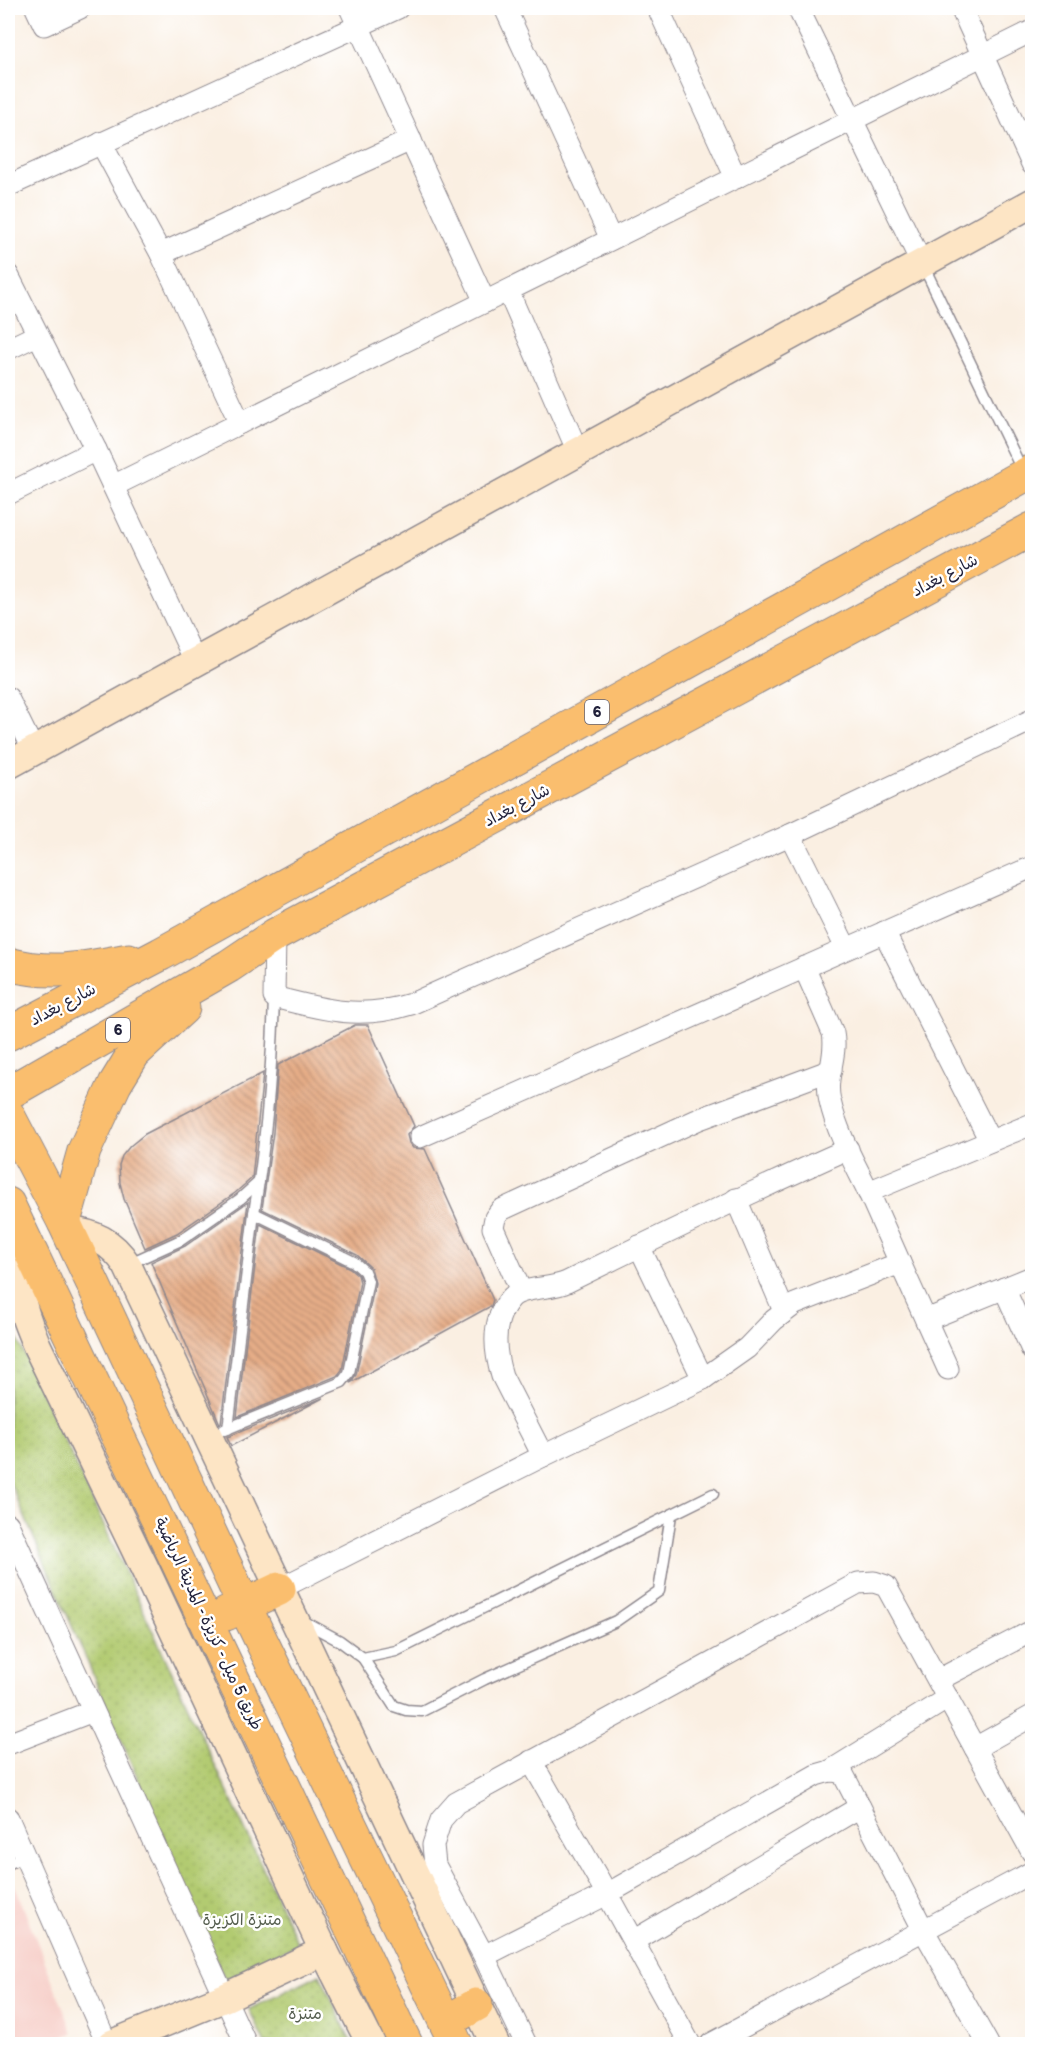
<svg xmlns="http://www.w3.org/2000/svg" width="1040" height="2052" font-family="'Balsamiq Sans','Playpen Sans Arabic',sans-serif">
	<defs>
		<pattern id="park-dots" width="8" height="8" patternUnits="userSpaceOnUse" patternTransform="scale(1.5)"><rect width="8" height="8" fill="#b2cb71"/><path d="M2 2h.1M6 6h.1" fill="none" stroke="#99ae63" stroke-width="1.8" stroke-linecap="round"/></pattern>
		<pattern id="building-back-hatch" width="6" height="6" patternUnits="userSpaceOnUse" patternTransform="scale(1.5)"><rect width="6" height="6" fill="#e6ad87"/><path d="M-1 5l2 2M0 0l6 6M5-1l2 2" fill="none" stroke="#ba8c70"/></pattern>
	</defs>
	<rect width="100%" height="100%" fill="#fff"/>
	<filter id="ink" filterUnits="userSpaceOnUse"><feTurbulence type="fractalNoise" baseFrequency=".0167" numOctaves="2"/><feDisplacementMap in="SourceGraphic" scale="12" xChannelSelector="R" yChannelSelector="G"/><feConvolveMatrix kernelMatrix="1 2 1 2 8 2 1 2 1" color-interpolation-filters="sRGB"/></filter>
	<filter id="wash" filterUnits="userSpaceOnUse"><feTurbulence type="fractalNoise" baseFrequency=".008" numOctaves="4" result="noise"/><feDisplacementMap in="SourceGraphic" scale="24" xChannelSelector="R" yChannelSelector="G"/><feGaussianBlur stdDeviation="1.35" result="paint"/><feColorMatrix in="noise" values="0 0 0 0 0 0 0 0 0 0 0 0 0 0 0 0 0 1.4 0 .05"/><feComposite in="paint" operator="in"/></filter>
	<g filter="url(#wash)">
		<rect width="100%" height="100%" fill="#faefe2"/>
		<polygon fill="#f7d0ca" points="13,1881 73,2033 43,2044 8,2044 8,1884"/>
		<g fill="url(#park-dots)" stroke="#6a7656" stroke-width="1.5">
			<polygon points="8,1319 298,1944 225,1980 8,1478"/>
			<polygon points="320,1974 352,2044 265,2044 249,2009"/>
		</g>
		<g id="blocks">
			<g fill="url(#building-back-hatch)">
				<polygon points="355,1025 368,1025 414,1126 407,1135 409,1143 413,1148 425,1149 493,1300 491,1306 350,1383 356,1375 375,1283 371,1268 357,1255 262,1209 273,1133 278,1065"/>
				<polygon points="263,1073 252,1178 235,1193 177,1233 145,1248 124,1199 120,1183 119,1165 122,1156 130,1146 145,1134"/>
				<polygon points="248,1202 221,1423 220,1424 151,1262 185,1246"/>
				<polygon points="260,1224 350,1268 358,1275 360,1282 342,1370 337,1376 237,1417"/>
				<polygon points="323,1398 231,1446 227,1437 230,1436"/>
			</g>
		</g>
	</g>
	<g filter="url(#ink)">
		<use href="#blocks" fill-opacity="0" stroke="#8e888e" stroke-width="1.5"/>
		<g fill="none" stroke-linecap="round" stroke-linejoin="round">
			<g stroke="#8e888e" stroke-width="13">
				<g id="lane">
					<polyline points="923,265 1023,472"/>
					<polyline points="128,1264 181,1240 240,1199 259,1182"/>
					<path d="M228 1429 254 1213C266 1142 272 1069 274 997"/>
					<polyline points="224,1430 342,1382 349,1373 368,1281 364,1271 354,1262 254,1213"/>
					<polyline points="301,1620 340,1641 363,1658 396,1651 713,1494"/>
					<polyline points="363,1658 394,1706 406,1710 422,1711 485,1679 616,1621 659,1591 671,1515"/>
					<polyline points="8,1864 24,1856"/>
				</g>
			</g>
			<g stroke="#8e888e" stroke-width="23">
				<g id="street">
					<polyline points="36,8 44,25 80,8"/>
					<polyline points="350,8 485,302"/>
					<polyline points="505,8 611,239"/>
					<polyline points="658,8 736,178"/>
					<polyline points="798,8 922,264"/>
					<polyline points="961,8 1032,164"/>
					<polyline points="101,143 161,254 240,423"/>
					<polyline points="8,186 398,8"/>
					<polyline points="161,254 411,140"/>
					<polyline points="8,275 96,450 196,663"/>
					<polyline points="508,291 578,452"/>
					<polyline points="8,349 37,335"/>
					<polyline points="113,486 1032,31"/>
					<polyline points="8,494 96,450"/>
					<polyline points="8,698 34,751"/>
					<polyline points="790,835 846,948"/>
					<polyline points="884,932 990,1141"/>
					<path d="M275 935 274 997C324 1010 360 1020 411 1004L790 835 1032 720"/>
					<path d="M804 967 833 1033C838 1057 824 1077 830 1101 837 1133 855 1164 869 1193 895 1252 921 1310 948 1369"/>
					<polyline points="420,1137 1032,867"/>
					<polyline points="868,1192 1032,1124"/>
					<polyline points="736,1199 784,1311"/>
					<polyline points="639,1246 703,1379"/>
					<polyline points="1004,1288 1032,1350"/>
					<polyline points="521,1291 493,1228 495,1218 501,1210 697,1120 831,1070"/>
					<polyline points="926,1320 1032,1277"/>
					<path d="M543 1456 502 1376C494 1350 491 1320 511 1298 522 1286 550 1290 567 1282 660 1236 753 1191 848 1149"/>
					<polyline points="8,1524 246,2044"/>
					<polyline points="279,1589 543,1456 703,1379 747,1348 774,1320 795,1304 900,1263"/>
					<polyline points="938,1680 1032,1631"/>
					<polyline points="8,1744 93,1711"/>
					<polyline points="975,1748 1032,1716"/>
					<polyline points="531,1761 607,1894 690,2044"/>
					<polyline points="830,1771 948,1698"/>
					<polyline points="8,1818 107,2044"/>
					<polyline points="633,1941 860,1807"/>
					<polyline points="484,1956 607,1894 816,1775 830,1771 842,1772 924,1931 988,2044"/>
					<polyline points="526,2044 484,1956 435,1865 433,1845 441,1820 456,1803 858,1583 874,1582 886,1586 1032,1852"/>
					<polyline points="711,2044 1032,1872"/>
				</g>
			</g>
			<g stroke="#8e888e" stroke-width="31">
				<g id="secondary">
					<polyline points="8,765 1032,203"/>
					<path d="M67 1231C94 1233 112 1242 127 1265L495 2044"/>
					<path d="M30 1252C13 1290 22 1310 37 1346L145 1569 324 1951 371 2044"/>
					<polyline points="112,2044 226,1997 324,1951"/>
				</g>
			</g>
			<g stroke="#8e888e" stroke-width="35">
				<g id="primary">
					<polyline points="8,1115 64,1222 244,1605 456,2044"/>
					<polyline points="8,1204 406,2044"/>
					<polyline points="226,1614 279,1589"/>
					<polyline points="446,2022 476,2005"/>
				</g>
			</g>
			<g stroke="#8e888e" stroke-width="35">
				<g id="highway">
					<path d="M8 964C54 976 84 968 129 960"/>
					<polyline points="8,1034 161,954 1032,471"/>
					<polyline points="8,1093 229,966 275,935 1032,529"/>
					<polyline points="64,1222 84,1151 115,1084 134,1053 183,1008"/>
					<polyline points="8,1229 25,1241"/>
				</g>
			</g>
			<use href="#lane" stroke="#fff" stroke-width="10"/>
			<use href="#street" stroke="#fff" stroke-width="21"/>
			<use href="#secondary" stroke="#fde5c5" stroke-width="28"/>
			<use href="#primary" stroke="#fabe6e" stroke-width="33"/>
			<use href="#highway" stroke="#fabe6e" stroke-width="33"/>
		</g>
	</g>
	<g text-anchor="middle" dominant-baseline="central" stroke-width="5" stroke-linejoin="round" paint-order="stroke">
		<g fill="#fff" stroke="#646476" stroke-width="1.5">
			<rect x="585" y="700" width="24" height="24" rx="4.5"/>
			<rect x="106" y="1018" width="24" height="24" rx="4.5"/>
		</g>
		<g font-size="15" font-weight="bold" fill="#22223b">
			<text x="597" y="712">6</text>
			<text x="118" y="1030">6</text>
		</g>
		<g font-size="16" fill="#22223b" stroke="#fff">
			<text transform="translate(945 576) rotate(-28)">شارع بغداد</text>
			<text transform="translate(517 806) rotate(-28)">شارع بغداد</text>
			<text transform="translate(63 1005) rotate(-28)">شارع بغداد</text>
			<text transform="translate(208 1624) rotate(65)">طريق 5 ميل - كزيزة - المدينة الرياضية</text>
		</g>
		<g font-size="16" fill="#545d4e" stroke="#fff">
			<text x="242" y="1920">متنزة الكزيزة</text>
			<text x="305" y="2014">متنزة</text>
		</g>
	</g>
	<rect width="1040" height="2052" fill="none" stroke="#fff" stroke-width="30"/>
</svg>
